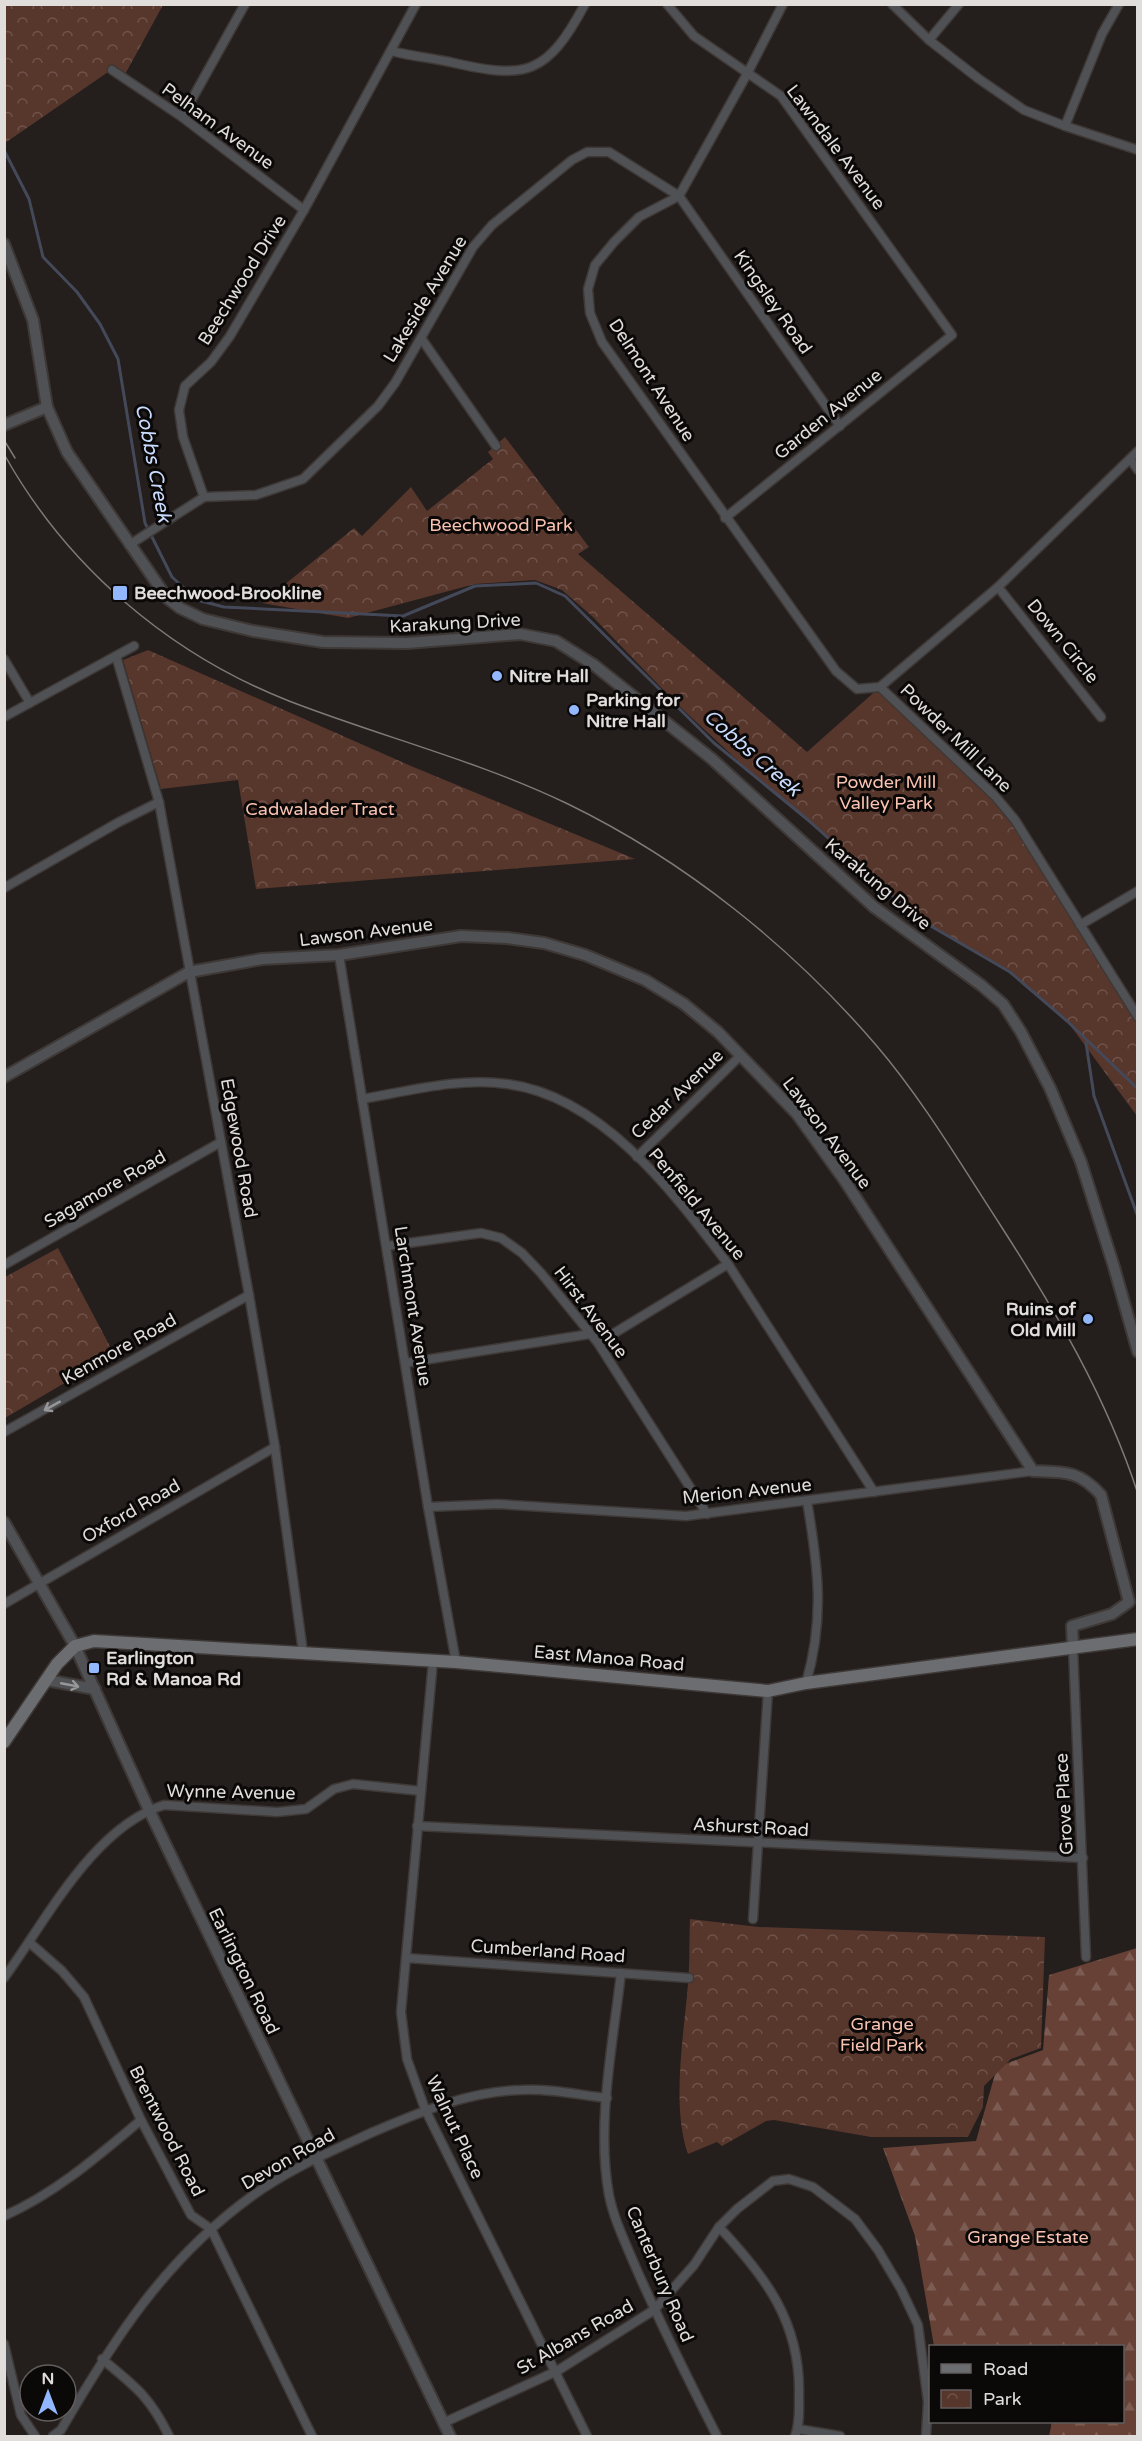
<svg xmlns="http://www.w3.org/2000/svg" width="1142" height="2441" font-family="'Varela Round',sans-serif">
	<defs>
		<pattern id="forest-firs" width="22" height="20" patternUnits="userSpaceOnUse" patternTransform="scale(1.5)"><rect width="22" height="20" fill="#674135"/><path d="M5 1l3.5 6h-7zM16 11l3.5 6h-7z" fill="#7c5c52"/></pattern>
		<pattern id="park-crowns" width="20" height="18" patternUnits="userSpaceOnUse" patternTransform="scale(1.5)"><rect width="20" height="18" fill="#57362c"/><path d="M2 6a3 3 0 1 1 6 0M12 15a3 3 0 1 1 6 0" fill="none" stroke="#6f534a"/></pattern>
	</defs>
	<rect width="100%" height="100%" fill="#241e1c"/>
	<polygon fill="url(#forest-firs)" points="1137,1948 1137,2436 1049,2436 1052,2422 1122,2422 1122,2346 934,2346 915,2236 883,2148 976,2141 997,2067 1043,2050 1049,1975"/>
	<g fill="url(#park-crowns)">
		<polygon points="5,5 163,5 123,78 111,70 5,143"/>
		<polygon points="505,437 589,547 578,554 807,752 880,687 995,796 1137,1017 1137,1116 1067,1021 1010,972 917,918 831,841 767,788 677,704 593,617 562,590 535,580 475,584 348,618 262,603 354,528 362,536 411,487 427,511 493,459 488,452"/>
		<polygon points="148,650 411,766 635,859 256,889 238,780 161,789 123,660"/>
		<polygon points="58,1248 114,1354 5,1418 5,1277"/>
		<path d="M690 1919 759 1927 1045 1937 1041 2048 1011 2059 984 2086 983 2107 968 2137H871L774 2120 766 2121 722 2146 717 2142 688 2154C671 2106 684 2034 688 1984 690 1962 689 1940 690 1919Z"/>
	</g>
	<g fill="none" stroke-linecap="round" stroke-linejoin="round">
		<g stroke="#44495a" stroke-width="3">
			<polyline points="4,150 29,199 43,257 77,292 100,324 118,359 145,523 172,577 197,600 224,607 403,616 475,586 536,583 565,596 714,743 807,819 917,918 1010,972 1067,1021 1138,1089"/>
			<polyline points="1086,1043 1094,1096 1138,1217"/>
		</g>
		<g stroke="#3e3937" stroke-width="11">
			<g id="minor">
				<polyline points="667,4 694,36 781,96 952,335 725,518"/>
				<polyline points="783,4 747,74 679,196 639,217 614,242 595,265 588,289 590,313 602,342 836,671 857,689 880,687"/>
				<polyline points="892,4 929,40 979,79 1024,110 1065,126 1138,150"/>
				<polyline points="929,40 959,4"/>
				<path d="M391 51C411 56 431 58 450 62 527 80 547 75 585 4"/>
				<polyline points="112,70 182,117 304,210"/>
				<polyline points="182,117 245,4"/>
				<polyline points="1065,126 1102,34 1119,4"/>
				<polyline points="421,338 496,446"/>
				<polyline points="1130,459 1138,470"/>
				<polyline points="204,497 256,495 303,479 378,406 395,383 473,247 492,225 572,160 587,152 609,152 679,196 840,426"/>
				<polyline points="204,497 183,437 179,410 185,386 211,362 230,336 304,210 416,4"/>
				<polyline points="129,545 204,497"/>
				<polyline points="998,587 1101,717"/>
				<polyline points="116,656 159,802 249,1295 275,1447 303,1652"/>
				<polyline points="4,659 30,703"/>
				<polyline points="880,687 995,796 1015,820 1138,1017"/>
				<polyline points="880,687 998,587 1138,451"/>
				<polyline points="4,717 134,646"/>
				<polyline points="4,888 119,822 159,802"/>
				<polyline points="1080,925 1138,891"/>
				<polyline points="339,955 428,1507 456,1662"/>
				<path d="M362 1099C409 1091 460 1077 507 1084 602 1096 674 1193 728 1264L874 1492"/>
				<polyline points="637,1157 741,1055"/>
				<polyline points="387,1246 481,1233 501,1238 522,1253 541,1273 598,1343 707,1514"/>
				<polyline points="4,1265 221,1142"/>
				<polyline points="598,1343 728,1264"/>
				<polyline points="405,1363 590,1334"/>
				<polyline points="4,1432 249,1295"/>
				<polyline points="428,1507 498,1504 686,1516 1033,1471"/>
				<polyline points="4,1604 275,1447"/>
				<polyline points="1073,1648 1086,1957"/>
				<polyline points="433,1661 401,2012 407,2059 425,2109 587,2436"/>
				<path d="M806 1683C825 1618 818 1566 807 1501"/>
				<polyline points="417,1826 1083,1858"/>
				<polyline points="753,1919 768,1691"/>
				<polyline points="30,1943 62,1971 84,1997 141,2120 191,2215 211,2229 312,2436"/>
				<polyline points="406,1958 689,1978"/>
				<path d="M621 1973C613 2043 596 2125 609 2195 614 2220 626 2244 636 2268 661 2325 689 2381 717 2436"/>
				<path d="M4 1978C46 1921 93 1827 164 1805L277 1812 306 1809 334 1789 353 1784 421 1791"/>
				<path d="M4 2216C56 2193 98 2156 141 2120"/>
				<path d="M719 2227C766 2277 801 2323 799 2396 799 2409 800 2424 795 2436"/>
				<polyline points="4,2344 21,2415 35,2436"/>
				<path d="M102 2359C135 2386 150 2397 169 2436"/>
				<polyline points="443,2423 557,2371 654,2310 694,2265 719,2227 737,2209 773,2181 789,2179 813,2187 855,2219 878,2250 901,2289 918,2325 928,2402 926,2436"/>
				<polyline points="798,2429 840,2436"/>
				<path d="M53 2436 61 2430C114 2339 165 2259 252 2196 289 2169 332 2151 373 2132 420 2112 469 2091 521 2090 549 2088 579 2095 607 2098"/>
			</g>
		</g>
		<g stroke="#3e3937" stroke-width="14">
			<g id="tertiary">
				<polyline points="4,244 33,320 47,407 67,452 167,598 180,608 203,619 253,631 323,642 407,643 520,634 556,641 594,665 712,759 874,907 981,985 1003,1004 1021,1032 1050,1088 1081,1162 1114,1267 1138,1352"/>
				<polyline points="4,425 47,407"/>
				<path d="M4 1077 189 972 262 959 339 955 461 936 507 938 544 943 585 955 645 980 684 1004 718 1032 797 1114 845 1181 1033 1471C1064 1472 1079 1470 1101 1495L1129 1602 1112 1614 1072 1626 1073 1648"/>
				<polyline points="4,1522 75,1646 149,1810 450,2436"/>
				<polyline points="46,1680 95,1689"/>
			</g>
		</g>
		<g stroke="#3e3937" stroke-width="15">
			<polyline id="secondary" points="4,1742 57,1664 75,1646 94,1641 456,1662 768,1691 806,1683 1138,1639"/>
		</g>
		<use href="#minor" stroke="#505154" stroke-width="8"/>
		<use href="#tertiary" stroke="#505154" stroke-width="10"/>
		<use href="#secondary" stroke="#6b6d71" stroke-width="12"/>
		<g stroke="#7f7977" stroke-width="1.5">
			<polyline points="4,440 15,458"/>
			<path d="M4 454C67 567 169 654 289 701 382 737 479 761 568 804 685 861 791 946 876 1045 923 1100 960 1163 999 1223 1055 1310 1106 1396 1138 1494"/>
		</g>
	</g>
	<defs><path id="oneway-shaft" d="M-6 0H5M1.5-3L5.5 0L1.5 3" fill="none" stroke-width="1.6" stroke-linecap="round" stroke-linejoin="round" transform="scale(1.5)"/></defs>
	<g stroke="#989798">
		<use href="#oneway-shaft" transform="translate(52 1406) rotate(151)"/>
		<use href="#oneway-shaft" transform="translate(70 1685) rotate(11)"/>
	</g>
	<g fill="#92b7fd" stroke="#0b0808" stroke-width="2">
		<rect x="112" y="585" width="16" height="16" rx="3"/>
		<circle cx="497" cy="676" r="6"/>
		<circle cx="574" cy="710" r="6"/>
		<circle cx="1088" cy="1319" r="6"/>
		<rect x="88" y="1662" width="12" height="12" rx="3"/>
	</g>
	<g text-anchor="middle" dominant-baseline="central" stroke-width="6" stroke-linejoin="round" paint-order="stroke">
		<g font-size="18" fill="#e1dddb" stroke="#0b0808">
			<text transform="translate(218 126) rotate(36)">Pelham Avenue</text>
			<text transform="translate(836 147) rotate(53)">Lawndale Avenue</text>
			<text transform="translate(242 280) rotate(-58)">Beechwood Drive</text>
			<text transform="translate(425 299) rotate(-59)">Lakeside Avenue</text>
			<text transform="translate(773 302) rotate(55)">Kingsley Road</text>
			<text transform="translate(652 380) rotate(57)">Delmont Avenue</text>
			<text transform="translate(828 414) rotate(-39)">Garden Avenue</text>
			<text transform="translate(455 623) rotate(-3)">Karakung Drive</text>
			<text transform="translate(1063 641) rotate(51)">Down Circle</text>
			<text transform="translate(956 738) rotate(44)">Powder Mill Lane</text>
			<text transform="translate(878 884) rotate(40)">Karakung Drive</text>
			<text transform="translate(366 932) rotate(-7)">Lawson Avenue</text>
			<text transform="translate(677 1094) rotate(-44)">Cedar Avenue</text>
			<text transform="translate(827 1133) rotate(53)">Lawson Avenue</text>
			<text transform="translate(239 1148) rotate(80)">Edgewood Road</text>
			<text transform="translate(105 1189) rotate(-30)">Sagamore Road</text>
			<text transform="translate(697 1204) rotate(50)">Penfield Avenue</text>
			<text transform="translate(413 1306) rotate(81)">Larchmont Avenue</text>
			<text transform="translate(591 1312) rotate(53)">Hirst Avenue</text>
			<text transform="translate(119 1349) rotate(-29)">Kenmore Road</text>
			<text transform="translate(747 1491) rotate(-6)">Merion Avenue</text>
			<text transform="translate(131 1511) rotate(-30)">Oxford Road</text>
			<text transform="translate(609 1658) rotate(5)">East Manoa Road</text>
			<text transform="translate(231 1792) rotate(1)">Wynne Avenue</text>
			<text transform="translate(1064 1804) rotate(-93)">Grove Place</text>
			<text transform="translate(751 1827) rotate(3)">Ashurst Road</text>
			<text transform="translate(548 1951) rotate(4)">Cumberland Road</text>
			<text transform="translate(244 1971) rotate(64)">Earlington Road</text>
			<text transform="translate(455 2127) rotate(65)">Walnut Place</text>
			<text transform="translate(167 2131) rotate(63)">Brentwood Road</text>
			<text transform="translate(288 2159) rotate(-30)">Devon Road</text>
			<text transform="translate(660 2274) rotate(67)">Canterbury Road</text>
			<text transform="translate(575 2337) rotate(-30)">St Albans Road</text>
		</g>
		<g font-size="18" fill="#fac2b0" stroke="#0b0808">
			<text x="501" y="525">Beechwood Park</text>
			<text x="886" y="782">Powder Mill<tspan x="886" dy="21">Valley Park</tspan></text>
			<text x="320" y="809">Cadwalader Tract</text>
			<text x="882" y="2024">Grange<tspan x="882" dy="21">Field Park</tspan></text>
			<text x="1028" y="2237">Grange Estate</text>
		</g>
		<g font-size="18" font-weight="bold" fill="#e1dddb" stroke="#0b0808" text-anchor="start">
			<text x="134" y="593">Beechwood-Brookline</text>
			<text x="509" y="676">Nitre Hall</text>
			<text x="586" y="700">Parking for<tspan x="586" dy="21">Nitre Hall</tspan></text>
			<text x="1076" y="1309" text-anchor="end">Ruins of<tspan x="1076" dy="21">Old Mill</tspan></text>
			<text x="106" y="1658">Earlington<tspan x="106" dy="21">Rd &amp; Manoa Rd</tspan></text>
		</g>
		<g font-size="20" font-style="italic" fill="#c9dcff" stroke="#0b0808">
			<text transform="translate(153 463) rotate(79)">Cobbs Creek</text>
			<text transform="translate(752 753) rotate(41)">Cobbs Creek</text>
		</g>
	</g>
	<rect width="1142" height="2441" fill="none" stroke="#e1dddb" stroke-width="12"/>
	<rect x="929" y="2345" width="195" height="78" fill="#0b0808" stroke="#615d5c" stroke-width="1.5"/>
	<rect x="941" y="2364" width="30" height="9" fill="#6b6d71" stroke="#615d5c" stroke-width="1.5"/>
	<text x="983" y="2375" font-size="18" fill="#e1dddb">Road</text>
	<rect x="941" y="2390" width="30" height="18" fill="url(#park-crowns)" stroke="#615d5c" stroke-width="1.5"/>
	<text x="983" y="2405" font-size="18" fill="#e1dddb">Park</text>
	<g transform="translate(48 2393)"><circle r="28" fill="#0b0808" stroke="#615d5c" stroke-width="1.5"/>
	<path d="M0-4.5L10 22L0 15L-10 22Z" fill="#92b7fd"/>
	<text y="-9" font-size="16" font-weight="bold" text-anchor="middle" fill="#e1dddb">N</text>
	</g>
</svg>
